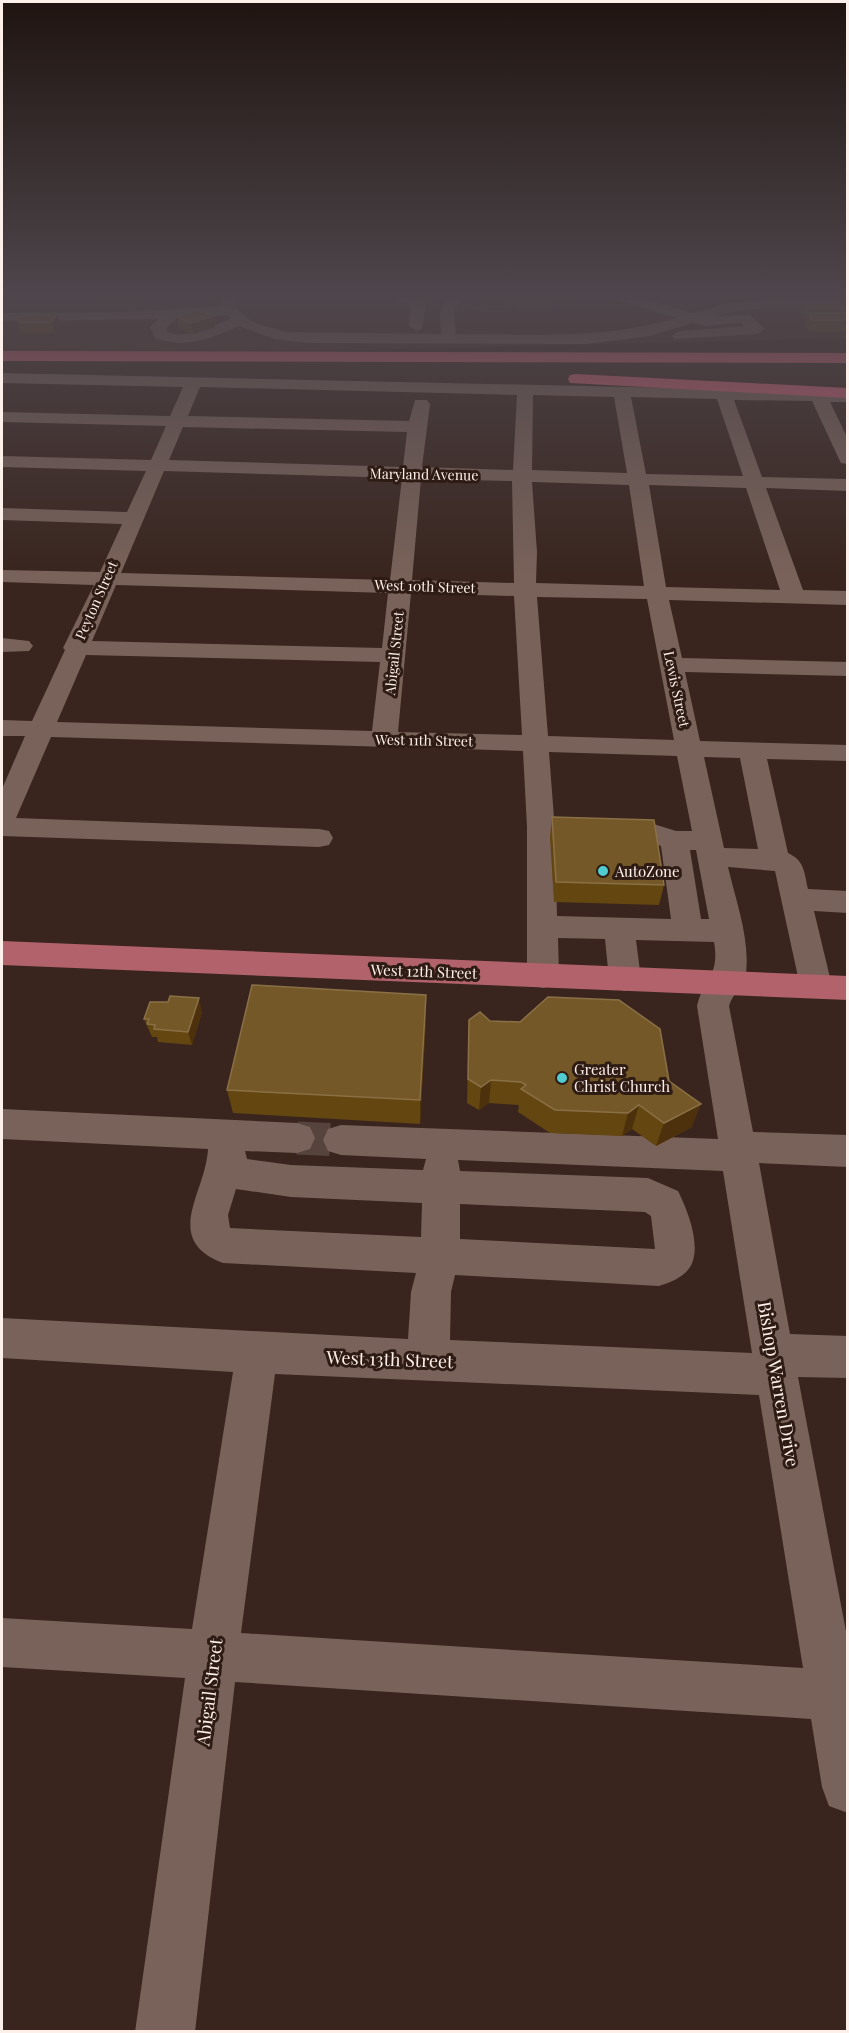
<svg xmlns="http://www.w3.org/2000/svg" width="849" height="2033" font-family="'Playfair Display',serif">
	<rect width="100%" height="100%" fill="#39251e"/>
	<polygon fill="#472e23" points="2,293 847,293 847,338 359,350 2,351"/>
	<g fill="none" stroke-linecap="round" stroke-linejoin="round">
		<polyline stroke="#56433d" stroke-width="33" stroke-dasharray="33 16" stroke-linecap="butt" points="297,1138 341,1140"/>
		<polyline stroke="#887670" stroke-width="1.5" stroke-dasharray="1.5 1.5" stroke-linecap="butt" points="472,308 511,305"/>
		<g fill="#796259" fill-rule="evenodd">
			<path d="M225 293H239L235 306 248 319 258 324 286 332 441 334 440 312 446 301 434 293H451L461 300 454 312 456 334C530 334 605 340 677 318L603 296 601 293H623L693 313 728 303 769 300 848 302V310C805 309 757 303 715 316L750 315 765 329 757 334 675 339 672 336 675 333 680 331 744 326 741 323 704 326 693 323 650 336 586 344 308 343 275 339 239 326C210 339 185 349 155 338L150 327 159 319 2 321V313L125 312 221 306ZM227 315 230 319C210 327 189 340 167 332L166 328 178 317Z"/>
			<path d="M387 293C401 292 416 293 426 304L422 329 417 331 409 326 411 306Z"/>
			<path d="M2 373 848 392V402H830L848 439V464L841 463 839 459 812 401 734 400 762 477 848 479V491L766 488 803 590 848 591V605L669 600 682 658 848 662V676L685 672 700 741 848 745V761L767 759 788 853C805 861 804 872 808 889L848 891V913L814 911 832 986 827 995 816 998 805 995 800 986 775 871 728 867C736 901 750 939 746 973 745 985 732 994 729 1006L753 1132 848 1135V1167L759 1163 790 1334 848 1336V1378L798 1377 848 1642V1813L829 1806 822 1787 811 1719 235 1682 195 2032H135L185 1678 2 1667V1618L192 1629 233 1372 2 1358V1318L408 1339 411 1292 416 1273 223 1263C161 1239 206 1193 208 1149L2 1139V1109L297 1123 310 1127 315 1138 310 1149 297 1153 245 1151 247 1159 291 1165 423 1170 426 1159 341 1155 328 1151 323 1140 328 1129 341 1125 718 1139 697 1006C704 977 720 976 714 942L636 940 641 979 636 988 625 991 614 988 609 979 605 939 558 938 559 976 554 985 543 988 532 985 527 976V827L523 751 51 737 16 818 319 829 329 831 333 838 329 845 319 847 2 836V789L25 736H2V720L32 721 65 650 63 648 94 585 2 582V570L100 572 122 524 2 520V508L127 512 146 471 2 467V456L151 460 166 426 2 422V412L170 416 183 387 2 383ZM200 387 517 395 513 470 422 467 430 404 427 400H415L409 421 188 416ZM533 395 614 397 627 473 532 470ZM631 397 717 399 743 476 646 474ZM183 427 407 432 403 467 169 460ZM164 471 402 478 390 580 121 573ZM421 479 512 481 514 583 412 580ZM532 482 629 485 644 586 536 583 537 552ZM649 485 746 488 780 590 666 587ZM116 585 388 593 382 648 92 641ZM411 593 514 596 522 735 398 732ZM537 597 647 599 674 740 548 736ZM86 655 380 662 372 731 57 722ZM549 752 677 756 692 831H676L647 822 554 818ZM704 757 740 758 758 849 724 848ZM555 837 645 840 661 846 671 919 557 916ZM690 850H696L709 919H701ZM458 1160 723 1171 752 1353 450 1340 451 1292 455 1275 659 1286C668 1283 677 1280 685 1273 706 1255 688 1211 678 1191L648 1178 460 1171ZM236 1189 291 1197 422 1203 421 1237 230 1228 228 1215ZM460 1204 645 1212 651 1216 655 1249 460 1239ZM275 1374 759 1395 803 1668 241 1633Z"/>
			<polygon points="2,638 29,641 33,646 29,651 2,652"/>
		</g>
		<polygon fill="#b1626a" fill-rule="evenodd" points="2,941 848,976 848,1000 2,965"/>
		<g fill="#d66276" fill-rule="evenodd">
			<polygon points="2,351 848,353 848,363 2,361"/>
			<polygon points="576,374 848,388 848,398 570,383 568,379 570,375"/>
		</g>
	</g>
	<g fill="#644610">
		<polygon points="92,293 150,293 127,302"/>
		<polygon points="491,293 569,293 568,302 550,309 519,308 501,300 491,300"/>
		<polygon points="801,300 848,300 848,331 809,331 805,324 807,319 803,319 799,311"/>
		<polygon points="57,313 60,323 54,333 21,333 18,322"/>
		<polygon points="177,317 215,327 193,334 179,328"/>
		<polygon points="552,817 664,885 659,905 554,902 550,837"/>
		<polygon points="426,995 426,1019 420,1124 233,1113 227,1090"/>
		<polygon points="202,1012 192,1045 158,1042 157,1037 152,1037 144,1019"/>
		<polygon points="469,1020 490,1021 669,1081 692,1127 656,1146 632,1129 622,1136 550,1133 518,1112 519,1106 518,1105 489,1103 479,1110 467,1103"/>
	</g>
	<g fill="#4c310c">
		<polygon points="125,293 150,293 127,302"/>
		<polygon points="551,293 569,293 568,302 550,309"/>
		<polygon points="57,313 60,323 54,333 52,322"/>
		<polygon points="214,316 215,327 193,334 191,323"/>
		<polygon points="426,995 426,1019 420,1124 420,1100"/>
		<polygon points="199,998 202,1012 192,1045 188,1032"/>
		<polygon points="491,1080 489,1103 479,1110 481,1087"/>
		<polygon points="701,1104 692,1127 656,1146 664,1123"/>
		<polygon points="639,1105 632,1129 622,1136 628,1113"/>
	</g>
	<g fill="#755828" stroke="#8a7046" stroke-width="1.5">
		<polygon points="801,300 848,300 848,308 806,308"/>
		<polygon points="199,310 214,316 191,323 177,317"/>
		<polygon points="57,313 52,322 18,322 22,316"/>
		<polygon points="808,313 848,313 848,320 812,320"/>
		<polygon points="552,817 654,820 664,885 556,882"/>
		<polygon points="252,985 426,995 420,1100 227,1090"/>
		<polygon points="170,996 199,998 188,1032 154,1029 155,1025 147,1024 149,1019 144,1019 150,1002 168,1002"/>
		<polygon points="548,997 619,1000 660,1029 669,1081 701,1104 664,1123 639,1105 628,1113 555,1110 521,1089 526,1085 521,1082 491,1080 481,1087 468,1079 469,1020 480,1012 490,1021 520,1022"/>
	</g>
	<linearGradient id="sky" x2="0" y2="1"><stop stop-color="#1f1410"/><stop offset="0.51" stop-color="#4e464c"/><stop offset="1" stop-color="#4e464c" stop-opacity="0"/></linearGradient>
	<rect width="849" height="577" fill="url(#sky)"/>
	<g fill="#51ccd1" stroke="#2e1c14" stroke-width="2">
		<circle cx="603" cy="871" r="6"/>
		<circle cx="562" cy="1078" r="6"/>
	</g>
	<g text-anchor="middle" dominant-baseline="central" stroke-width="6" stroke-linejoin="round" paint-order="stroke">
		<g font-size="14" fill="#fdefea" stroke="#2e1c14">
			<text transform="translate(424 474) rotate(1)">Maryland Avenue</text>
			<text transform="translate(425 586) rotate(2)">West 10th Street</text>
			<text transform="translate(96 600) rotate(-66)">Peyton Street</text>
			<text transform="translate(394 653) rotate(-84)">Abigail Street</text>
			<text transform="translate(677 689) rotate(78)">Lewis Street</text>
			<text transform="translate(424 740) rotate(1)">West 11th Street</text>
		</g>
		<g font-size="15" fill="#fdefea" stroke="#2e1c14" text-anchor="start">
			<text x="615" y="871">AutoZone</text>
			<text x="574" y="1069">Greater<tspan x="574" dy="17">Christ Church</tspan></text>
		</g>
		<g font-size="15" fill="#fdefea" stroke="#2e1c14">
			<text transform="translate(424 971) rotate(2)">West 12th Street</text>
		</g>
		<g font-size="18" fill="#fdefea" stroke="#2e1c14">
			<text transform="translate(390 1359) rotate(2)">West 13th Street</text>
			<text transform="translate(779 1384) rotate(80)">Bishop Warren Drive</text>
			<text transform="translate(209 1692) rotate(-83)">Abigail Street</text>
		</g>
	</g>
	<rect width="849" height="2033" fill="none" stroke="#fdefea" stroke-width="6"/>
</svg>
